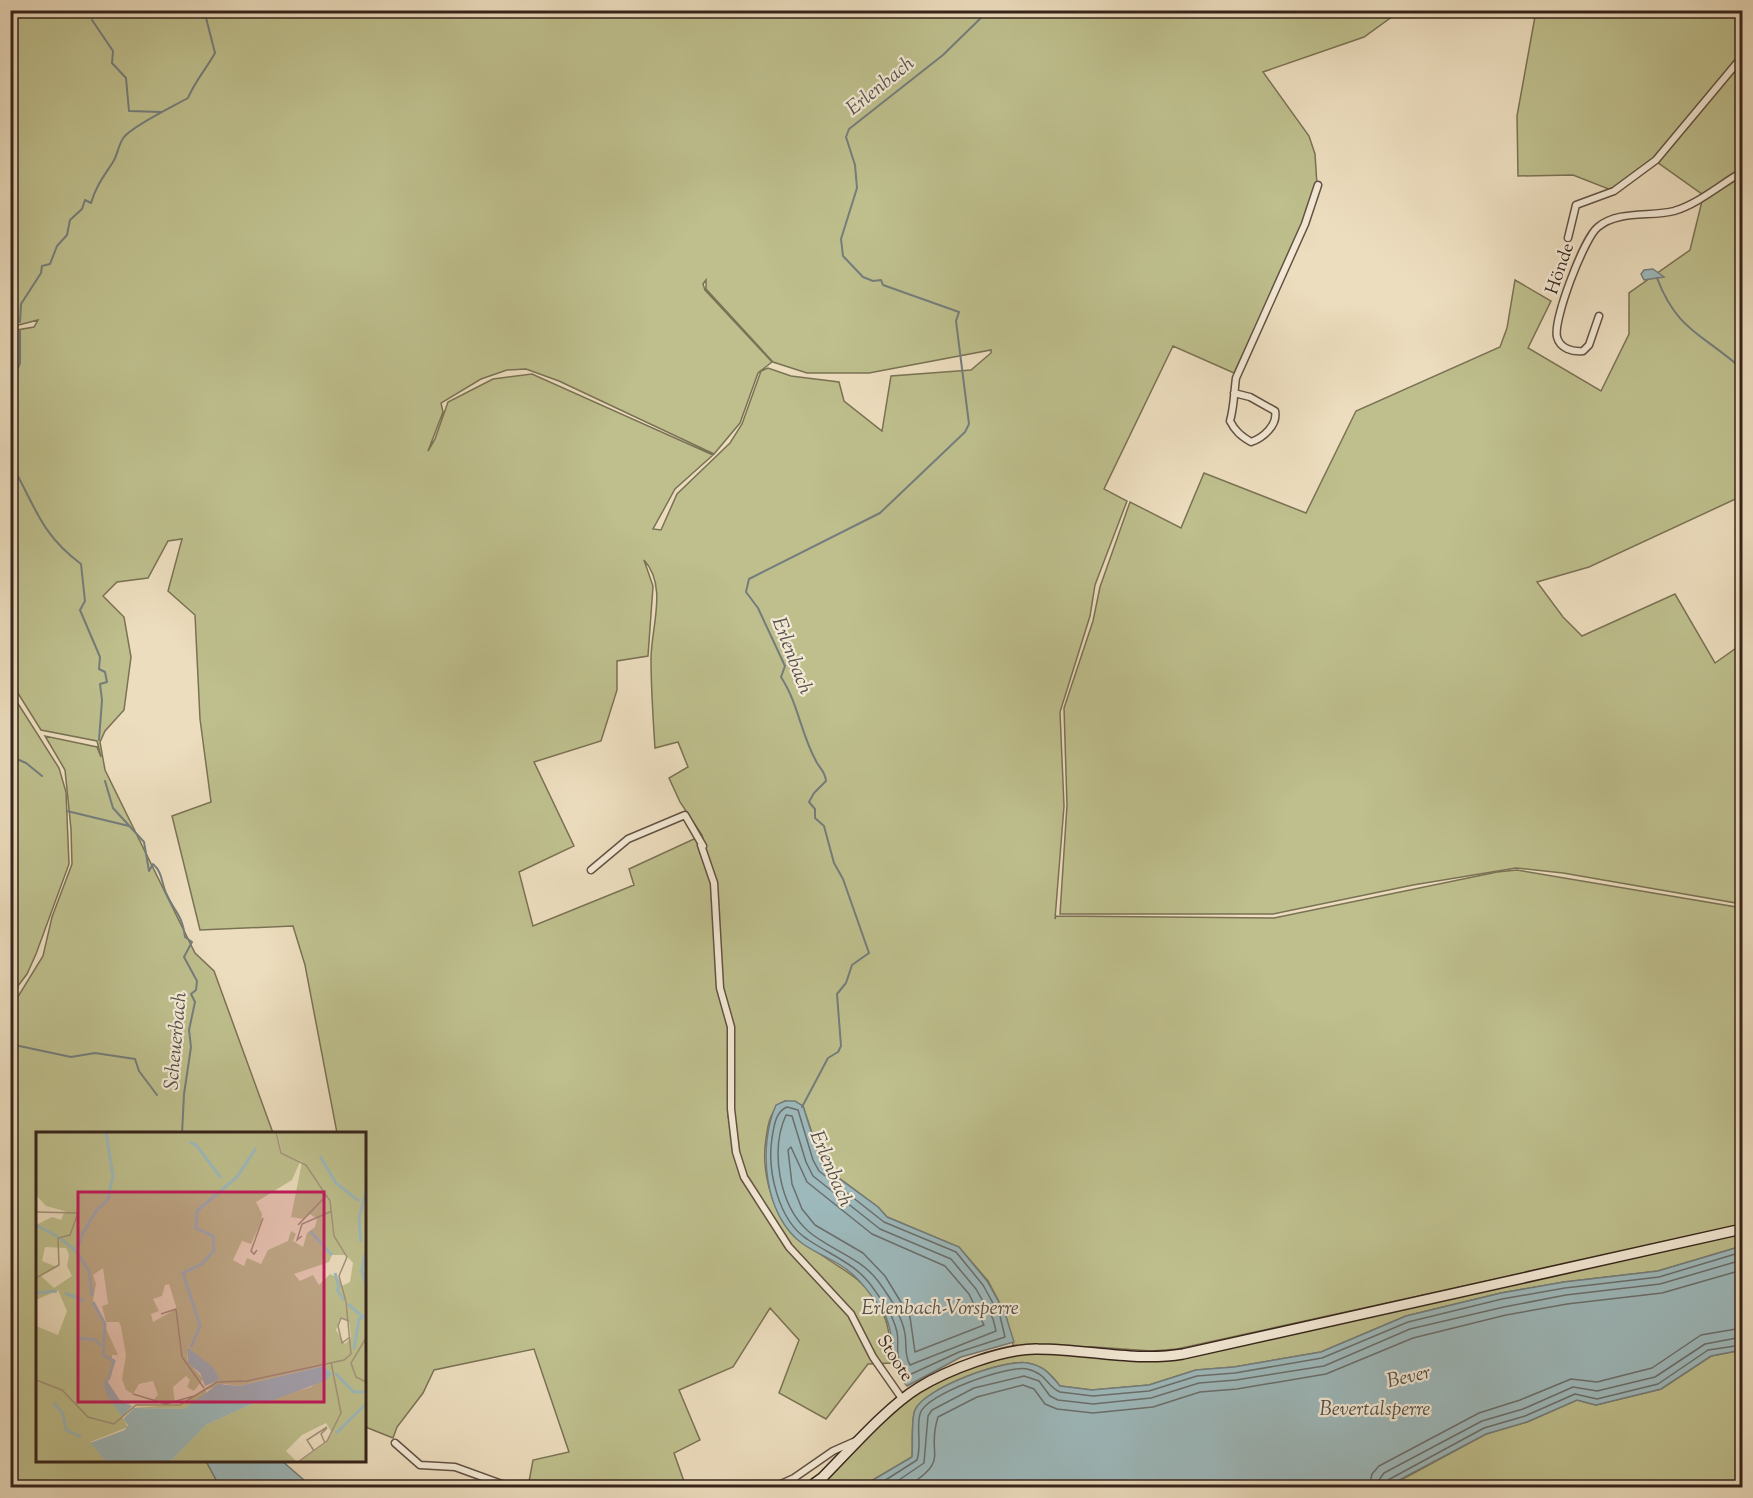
<svg xmlns="http://www.w3.org/2000/svg" width="1753" height="1498" font-family="'Sorts Mill Goudy',serif">
	<rect width="100%" height="100%" fill="#ecddbe"/>
	<filter id="stains"><feTurbulence type="fractalNoise" baseFrequency=".00333" numOctaves="4"/><feColorMatrix values="0 0 0 0 .2 0 0 0 0 .09 0 0 0 0 .02 0 0 0 .5 -.17"/></filter>
	<radialGradient id="worn" r=".72"><stop offset=".6" stop-color="#630" stop-opacity="0"/><stop offset="1" stop-color="#630" stop-opacity=".3"/></radialGradient>
	<g fill="#bebf8d" stroke="#7a7254" stroke-width="1.5" fill-rule="evenodd">
		<path d="M10 11H1400L1364 37 1263 72 1309 136 1315 154 1317 185 1307 215 1234 373 1173 346 1104 489 1127 501 1095 585 1090 616 1060 712 1064 806 1055 919 1056 916 1274 918 1497 872 1517 870 1742 908V1225L1177 1349 1152 1351 1094 1347 1014 1348 1005 1313 988 1281 959 1247 887 1217 878 1207 823 1166 803 1106 785 1101C771 1108 768 1123 766 1139 761 1168 771 1207 789 1230 798 1241 814 1250 826 1258 840 1268 854 1274 866 1288 889 1314 889 1330 893 1363L868 1364 826 1419 779 1393 799 1340 770 1308 733 1367 679 1390 700 1440 674 1453 686 1487H528L533 1460 569 1452 534 1349 434 1370 423 1393 397 1427 393 1438 368 1428 364 1425V1134L337 1133 305 965 293 926 200 930 172 816 211 802 200 719 195 615 168 591 182 539 168 541 148 578 117 582 103 596 124 617 131 657 124 710 105 731 100 742 105 770 195 953 214 971 273 1133 38 1134V1460L206 1461 220 1487H11V1008L43 956 52 917 72 864 71 829 65 770 45 736 97 747 101 757 97 741 41 730 11 682V331L34 327 38 320 11 327 10 141 16 135 11 137ZM706 280V289L773 362 807 373H869L991 350V353L971 370 891 376 882 431 844 401 839 382 791 376 768 368 761 371 742 424 730 443 677 494 661 530 653 529 675 489 713 455 532 374 493 379 448 402 435 439 428 451 443 412 441 403 481 379 507 370 526 369 559 381 714 454 740 423 758 373 772 362 705 290 703 284ZM644 560C668 586 651 628 651 659 651 689 653 718 655 748L678 742 688 767 669 778 680 802 702 835 716 886 723 988 733 1027 734 1118 728 1117 729 1026 716 961 713 886 696 838 629 869 634 885 533 926 519 872 574 846 534 762 601 741 617 690V661L648 656 653 586Z"/>
		<polygon points="1536,11 1742,11 1742,53 1655,159 1611,190 1573,175 1518,176 1517,116"/>
		<polygon points="1742,61 1742,171 1702,194 1657,162"/>
		<polygon points="1742,174 1742,496 1589,567 1537,582 1563,617 1582,636 1675,594 1715,663 1742,644 1742,904 1563,873 1516,868 1413,885 1273,914 1060,914 1067,805 1064,708 1093,621 1100,587 1130,502 1181,528 1204,473 1306,513 1356,411 1500,347 1507,328 1515,280 1551,301 1528,348 1601,391 1629,334 1629,293 1690,250 1703,197"/>
		<polygon points="10,691 59,768 66,792 69,864 36,954 27,974 11,995"/>
		<path d="M1742 1230V1246L1658 1271 1564 1282 1501 1293 1406 1316 1321 1352 1234 1367 1196 1370 1149 1385 1092 1390 1060 1386C1051 1374 1043 1366 1027 1363 1004 1359 925 1388 915 1410 911 1419 913 1446 912 1457L861 1487 811 1488 919 1390 970 1368 1007 1357 1031 1351 1148 1359Z"/>
		<polygon points="1742,1350 1742,1487 1386,1488 1486,1434 1527,1422 1577,1400 1596,1405 1661,1389 1711,1356"/>
	</g>
	<g fill="#9db9bc" stroke="#747d7c" stroke-width="1.5">
		<polygon points="1653,269 1664,277 1644,280 1641,274 1644,270"/>
		<path d="M785 1101H795L803 1106 822 1166 878 1207 887 1217 959 1247 987 1281 1005 1313 1014 1342 961 1357 907 1386C886 1365 898 1334 882 1310 872 1297 863 1282 850 1272 836 1260 817 1254 803 1244 763 1216 758 1145 776 1105Z"/>
		<path d="M1742 1246V1350L1711 1356 1661 1389 1596 1405 1577 1400 1527 1422 1486 1434 1386 1487H861L912 1457C913 1446 911 1419 915 1410 924 1388 1004 1359 1028 1363 1044 1366 1050 1374 1060 1386L1092 1390 1149 1385 1196 1370 1234 1367 1321 1352 1406 1316 1501 1293 1564 1282 1658 1271Z"/>
		<polygon points="206,1461 282,1461 312,1487 220,1487"/>
	</g>
	<g fill="none" stroke-linecap="round" stroke-linejoin="round">
		<g stroke="#6a6e6c" stroke-width="1.5">
			<path d="M787 1107 798 1110 813 1160 819 1171 884 1222 956 1252 983 1285 1000 1316 1005 1337 959 1352 907 1376C905 1371 900 1365 899 1360 896 1351 899 1341 897 1332 893 1315 883 1302 873 1288 857 1264 830 1255 807 1239 778 1220 767 1170 772 1138 774 1127 775 1112 787 1107Z"/>
			<path d="M786 1115 792 1116 806 1162 813 1176 880 1229 951 1259 976 1289 993 1319 996 1331 910 1365C904 1355 907 1346 905 1334 902 1315 890 1297 878 1281 860 1257 830 1250 808 1231 779 1205 770 1150 786 1115Z"/>
			<polygon points="791,1147 807,1182 872,1234 945,1266 969,1294 984,1325 915,1352 910,1317 885,1276 863,1253 815,1225 802,1209 792,1184 788,1150"/>
			<path d="M873 1488 917 1460C922 1445 916 1428 920 1414 925 1394 1008 1365 1027 1369 1048 1374 1046 1386 1060 1392L1093 1396 1149 1391 1197 1376 1235 1373 1322 1358 1408 1322 1502 1299 1565 1288 1659 1277 1742 1252"/>
			<polyline points="887,1488 924,1463 928,1416 932,1410 974,1388 1024,1376 1039,1381 1050,1396 1058,1400 1093,1404 1151,1398 1199,1383 1236,1380 1324,1366 1410,1329 1504,1307 1566,1295 1660,1284 1742,1260"/>
			<path d="M905 1488C953 1458 925 1457 938 1417L977 1397 1023 1385 1034 1389 1045 1404 1057 1409 1093 1413 1153 1407 1200 1392 1237 1389 1326 1374 1413 1338 1506 1315 1567 1304 1662 1293 1742 1270"/>
			<polyline points="1369,1488 1372,1474 1379,1466 1479,1413 1520,1400 1571,1379 1597,1382 1652,1368 1701,1335 1742,1328"/>
			<polyline points="1378,1488 1379,1480 1384,1473 1482,1421 1523,1409 1573,1387 1597,1391 1655,1377 1705,1344 1742,1337"/>
			<polyline points="1385,1488 1388,1480 1484,1428 1525,1416 1575,1394 1597,1399 1658,1384 1708,1350 1742,1345"/>
		</g>
		<g stroke="#747d7c" stroke-width="2">
			<polyline points="92,20 113,51 112,63 126,78 129,111 161,112"/>
			<path d="M1657 278C1677 331 1703 334 1742 369"/>
			<path d="M20 322 21 304 41 273 42 266 50 264 57 246 67 235 70 220 82 209 85 200 91 203C96 186 104 176 113 162 118 154 118 145 124 137 134 125 172 107 188 98 194 83 206 69 215 53L204 10"/>
			<polyline points="10,386 20,363 20,331"/>
			<path d="M10 462C35 504 39 533 81 564L85 601 80 610 100 657 99 669 105 672 107 682 100 684 102 700 99 740"/>
			<polyline points="10,756 26,763 42,776"/>
			<path d="M105 781 113 808 144 842 149 871 153 864C163 873 161 882 166 893 174 912 182 913 185 937L192 942 184 957 197 981 196 990 191 994 195 1002 189 1030 191 1047 184 1094 182 1134"/>
			<polyline points="67,811 129,826"/>
			<polyline points="10,1044 71,1057 95,1053 135,1059 139,1071 157,1095"/>
			<path d="M802 1107 828 1058 838 1052 841 1046 837 994 846 983 852 965 869 953 843 879 834 863 824 826 815 818V809L809 802 814 793 826 781C825 771 820 769 816 761 801 734 798 703 781 677L785 666 758 608 746 592 749 579 880 513 965 432 969 424 956 321 959 312 883 285 881 280 873 281 863 277 843 256 841 239 857 188 855 165 846 137 849 129 943 55 989 10"/>
		</g>
		<g stroke="#645244" stroke-width="9">
			<g id="street">
				<polyline points="1568,238 1576,205 1614,191 1656,160 1742,57"/>
				<path d="M1599 316 1589 345 1583 351C1573 352 1560 349 1557 337 1553 320 1584 238 1598 227 1618 210 1651 217 1674 211 1698 204 1721 184 1742 172"/>
				<path d="M1234 393 1250 397 1275 411C1278 425 1263 438 1251 442 1241 436 1235 431 1230 421 1234 407 1234 393 1236 378L1305 224 1318 185"/>
				<polyline points="591,870 628,839 685,815 703,846 701,845 714,883 720,988 731,1027 731,1109 736,1152 744,1177 789,1247 851,1314 873,1357 903,1400"/>
				<polyline points="395,1443 420,1465 455,1467 513,1488"/>
				<polyline points="772,1488 794,1478 833,1451 860,1439"/>
			</g>
		</g>
		<g stroke="#36241b" stroke-width="12">
			<path id="secondary" d="M808 1488 822 1478C848 1452 887 1407 918 1388 947 1370 1004 1348 1038 1349 1087 1349 1134 1362 1183 1354L1742 1229"/>
		</g>
		<use href="#street" stroke="#f3e9d5" stroke-width="6"/>
		<use href="#secondary" stroke="#f3e9d5" stroke-width="9"/>
	</g>
	<g text-anchor="middle" dominant-baseline="central" stroke-width="4.5" stroke-linejoin="round" paint-order="stroke">
		<g font-size="18" fill="#36241b" stroke="#f3e9d5">
			<text transform="translate(1561 269) rotate(-71)">Hönde</text>
			<text transform="translate(894 1359) rotate(57)">Stoote</text>
		</g>
		<g font-size="20" font-style="italic" fill="#55514b" stroke="#f3e9d5">
			<text transform="translate(881 87) rotate(-39)">Erlenbach</text>
			<text transform="translate(791 656) rotate(69)">Erlenbach</text>
			<text transform="translate(177 1041) rotate(-85)">Scheuerbach</text>
			<text transform="translate(830 1169) rotate(67)">Erlenbach</text>
			<text x="940" y="1309">Erlenbach-Vorsperre</text>
			<text transform="translate(1409 1378) rotate(-13)">Bever</text>
			<text x="1375" y="1410">Bevertalsperre</text>
		</g>
	</g>
	<g transform="translate(36 1132)">
		<rect width="330" height="330" fill="#ecddbe"/>
		<path d="M0 0H239L245 21 264 30 256 48 220 70 226 82 225 90 215 112 206 109 197 128 208 134 211 126 225 132 232 118 252 109 255 99 260 102 257 109 267 115 271 101 279 95 281 87 274 82 268 87 255 85 266 30 271 32 246 21 241 0H330V330H263L290 311 296 301 290 291 266 303 250 319 261 330H134L170 293 218 271 275 255 296 241 288 234 203 254 189 252 170 258V264L148 277 98 276 148 272 171 255 184 249 177 235 157 224 152 214 151 228 167 247 158 259 151 255 154 248 150 244 137 255 139 271 116 269 122 263 117 249 103 252 97 262 90 258 86 247 90 223 85 195 83 190H70L66 174 72 172 67 136 57 143 60 152 57 168 82 223H76V242L68 256 92 295 54 310 70 330H0V194L22 203 31 179 22 158 0 168V93L16 85 25 88 29 79 10 74 0 63ZM9 115 30 116 33 123 31 134 36 144 18 156 5 144 21 135 6 129ZM296 123H310L317 131 314 150 306 154 303 147 294 142 283 153 277 143 264 149 258 142 293 130ZM133 152 142 181 140 177 117 190 115 182 123 179 117 167 126 164 129 153ZM305 185 313 190 315 205 309 212 300 198Z" fill="#bebf8d" fill-rule="evenodd"/>
		<path d="M151 215 177 235 184 248 169 254 164 241 152 231ZM288 234 296 241 291 248 235 269 218 271 170 293 134 330H70L54 311 89 298 92 293 87 287 98 276 148 277 182 252 203 254ZM70 247 83 267 96 274 86 285 71 264 67 252Z" fill="#9db9bc"/>
		<path fill="none" stroke="#9db9bc" stroke-width="3" d="M154 10 161 14 185 46M284 24 300 51 323 69M0 93 22 105M274 99 296 123M45 105 60 79 72 67 77 44 70 0M24 106 40 119M45 106 40 119 53 139 56 164M325 110 323 87 330 59M329 122 326 138 330 155M299 141 303 155 301 158 308 168M0 161 21 159M29 161 48 169M57 170 69 192 67 223 78 229 72 248M312 172 327 185M40 206 60 208 64 214M155 215 164 194 147 141 166 132 178 119 177 104 160 96 161 79 201 45 220 16M318 217 323 187 330 184M299 241 318 260H330M18 271 27 282 30 298 45 305M300 301 330 272"/>
		<path fill="none" stroke="#a3937d" stroke-width="1.5" d="M0 80 42 81 34 103 22 106 23 133 0 146M262 93 291 63M266 104 261 108 266 92 296 79M221 118 218 122 215 119 227 86M125 182 140 177 146 225 168 256M313 189 305 186 302 194 306 211 314 205M330 206 315 231 320 245 330 250M0 248 26 258 52 285 78 292M97 262 130 272 158 264M78 292 100 273H144L181 250 211 249 308 228 315 222 310 170 303 144 311 125 298 104 294 69 270 33 245 21 240 0M289 311 285 302 291 296M278 319 271 308 291 295M262 330 291 309 305 281 295 230"/>
		<path fill="#c2185b" fill-opacity="0.15" stroke="#c2185b" stroke-width="3" d="M42 60H288V270H42Z"/>
		<rect width="330" height="330" fill="none" stroke="#36241b" stroke-width="3"/>
	</g>
	<rect width="1753" height="1498" fill="none" stroke="#ecddbe" stroke-width="36"/>
	<rect x="12" y="12" width="1729" height="1474" fill="none" stroke="#36241b" stroke-width="3"/>
	<rect x="18" y="18" width="1717" height="1462" fill="none" stroke="#36241b" stroke-width="1.5"/>
	<rect width="100%" height="100%" filter="url(#stains)"/>
	<rect width="100%" height="100%" fill="url(#worn)"/>
</svg>
